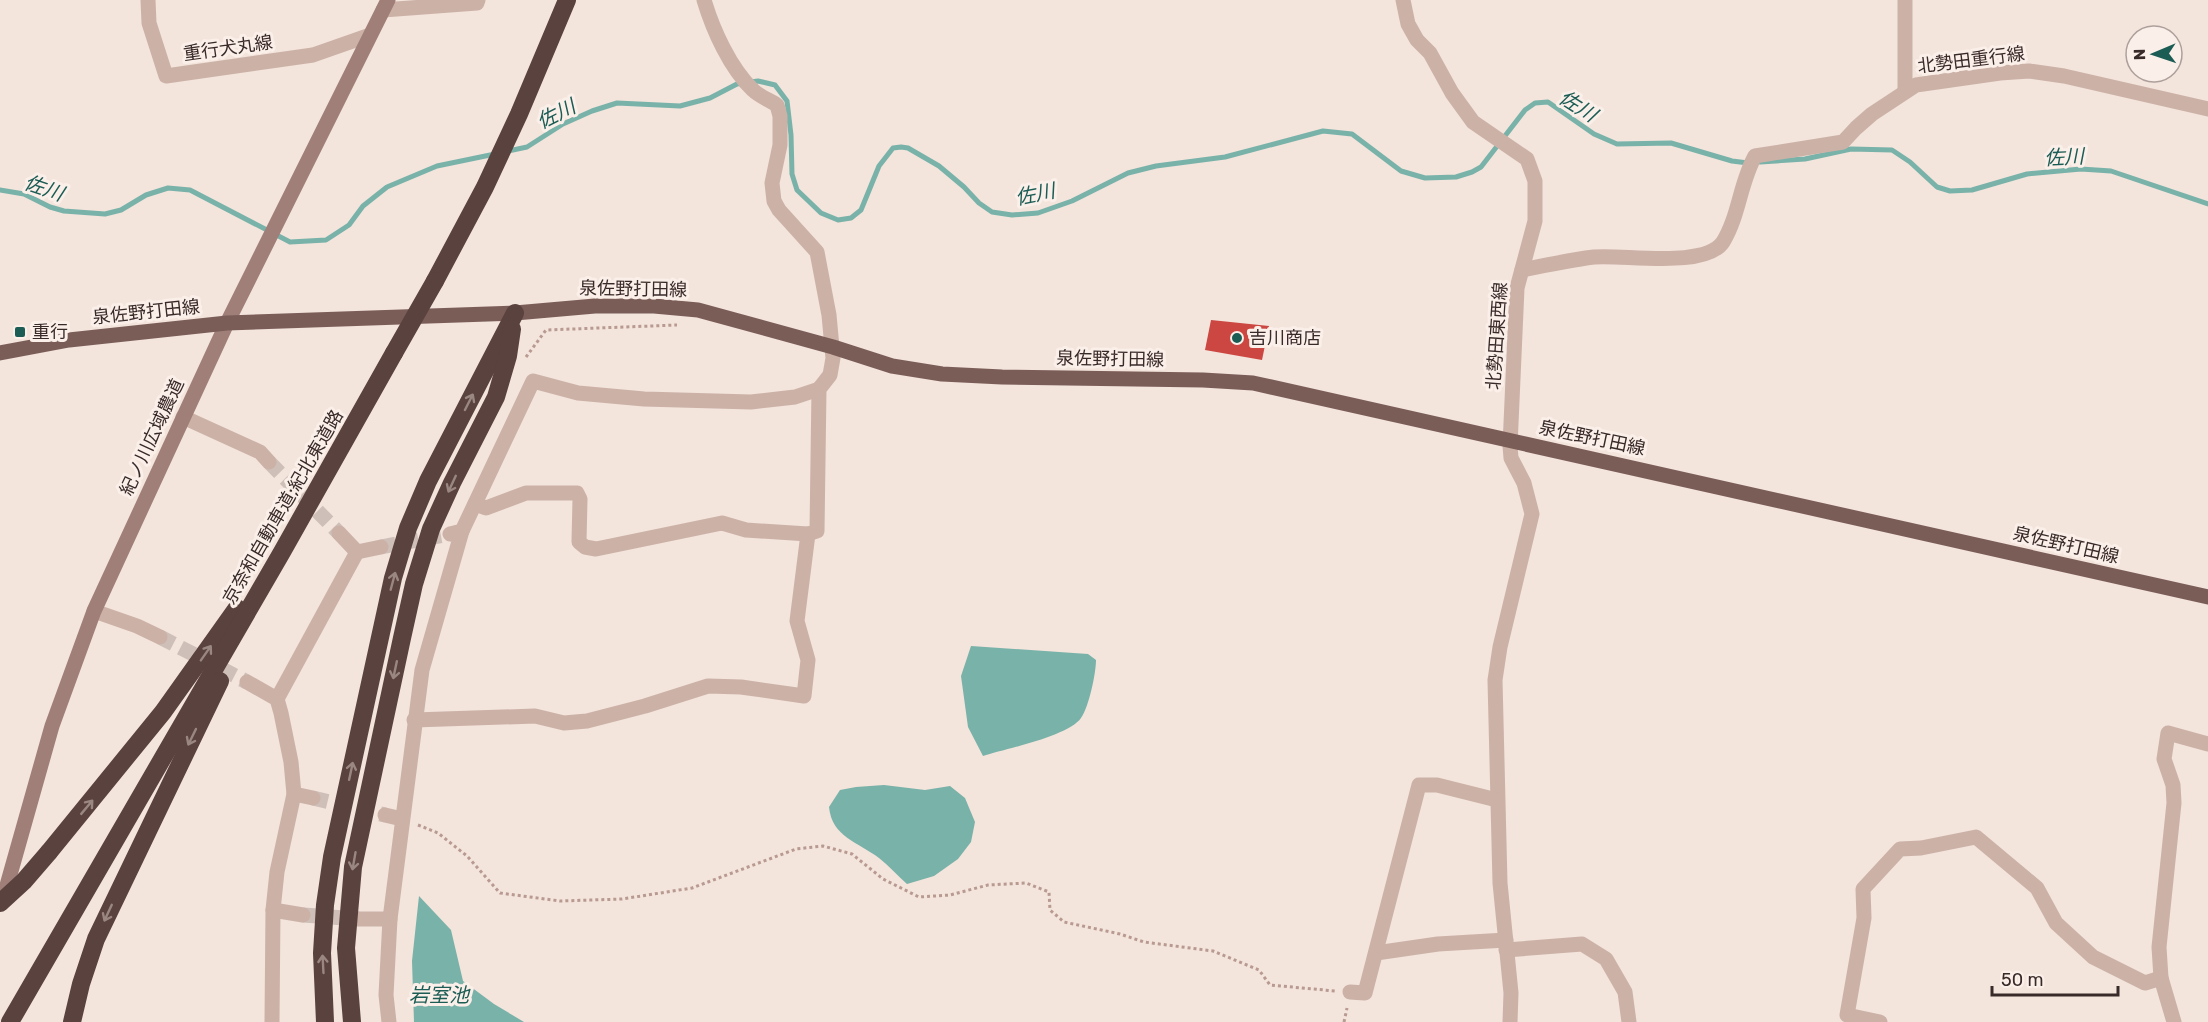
<svg xmlns="http://www.w3.org/2000/svg" width="2208" height="1022" font-family="Rubik,'Noto Sans JP',sans-serif">
	<rect width="100%" height="100%" fill="#f3e4dc"/>
	<g fill="#79b2a9">
		<path d="M971 646 1088 654 1096 660C1096 673 1089 707 1081 718 1069 736 1005 749 983 756L968 727 961 676Z"/>
		<path d="M884 785 925 790 950 786 965 798 975 822 971 842 958 859 934 876 907 884C898 876 889 866 879 858 858 842 832 837 829 807L840 790 856 787Z"/>
		<polygon points="419,896 451,930 463,981 494,1004 524,1022 414,1022 412,961"/>
	</g>
	<g fill="none" stroke-linecap="round" stroke-linejoin="round">
		<g stroke="#79b2a9" stroke-width="5">
			<polyline points="508,151 527,147 563,124 592,111 617,103 680,106 710,98 737,84 758,81 775,85 787,101 791,135 792,174 797,190 821,213 838,220 851,218 861,210 879,166 893,148 901,147 908,148 939,166 964,187 979,203 992,212 1012,215 1038,213 1072,201 1128,173 1156,166 1225,157 1323,131 1352,134 1401,171 1425,178 1456,177 1472,172 1481,167 1525,110 1535,103 1548,102 1594,134 1617,144 1671,143 1732,161 1748,163"/>
			<polyline points="1760,162 1805,159 1851,149 1892,150 1910,162 1937,187 1950,191 1972,190 2027,174 2081,169 2111,171 2208,204"/>
			<polyline points="0,190 24,194 50,207 64,211 105,214 121,210 146,195 168,188 190,190 290,242 326,240 349,225 363,206 387,187 437,166 495,154"/>
		</g>
	</g>
	<polygon fill="#cc4741" points="1211,320 1269,326 1262,360 1205,350"/>
	<g fill="none" stroke-linecap="round" stroke-linejoin="round">
		<g stroke="#cebfb8" stroke-width="15" stroke-dasharray="15 8" stroke-linecap="butt">
			<polyline points="269,462 339,533"/>
			<polyline points="381,547 450,534"/>
			<polyline points="160,637 247,682"/>
			<polyline points="313,798 385,815"/>
			<polyline points="303,915 359,919"/>
		</g>
		<g stroke="#b89a91" stroke-width="3" stroke-dasharray="3 3" stroke-linecap="butt">
			<polyline points="526,357 546,330 677,325"/>
			<polyline points="418,825 438,833 467,856 500,893 560,901 622,899 692,888 796,849 823,846 852,854 883,879 919,897 950,895 988,885 1026,883 1049,892 1050,910 1064,922 1120,934 1144,942 1213,951 1259,970 1270,985 1335,991"/>
			<polyline points="1344,1022 1347,1008"/>
		</g>
		<g stroke="#ccb1a7" stroke-width="15">
			<polyline points="148,0 149,23 166,76 313,55 370,35"/>
			<polyline points="1403,0 1408,24 1417,40 1430,53 1452,93 1473,122 1527,159 1535,181 1535,221 1517,288 1510,446 1511,458 1524,483 1532,514 1500,647 1495,680 1500,883 1511,993 1510,1022"/>
			<polyline points="1905,0 1905,91"/>
			<polyline points="383,10 477,3 478,0"/>
			<path d="M1522 270C1546 265 1570 260 1594 257 1623 254 1705 269 1723 242 1739 216 1740 183 1755 156L1843 142 1856 128 1872 114 1916 85 2000 73 2029 71 2064 76 2208 109"/>
			<polyline points="183,417 260,452 269,462"/>
			<path d="M475 504 486 508 526 493H577L580 499 579 542 585 547 596 549 722 523 746 530 808 534 817 531 819 389 830 375 833 358 829 315 817 252 779 210 774 201 772 183 780 145V116L777 105C769 100 759 96 753 90 730 68 713 30 704 0"/>
			<polyline points="339,533 357,552 381,547"/>
			<polyline points="450,534 462,531 533,381 578,393 644,399 751,402 795,397 819,389"/>
			<polyline points="94,611 137,626 160,637"/>
			<polyline points="247,682 277,699 281,713 291,762 294,794 277,872 273,910 303,915"/>
			<polyline points="277,699 357,552"/>
			<polyline points="414,720 535,716 564,723 587,721 645,706 708,686 741,687 804,696 808,660 797,621 808,534"/>
			<polyline points="294,794 313,798"/>
			<polyline points="385,815 402,819"/>
			<polyline points="359,919 390,919 386,995 389,1022"/>
			<polyline points="390,919 422,670 462,531"/>
			<polyline points="1506,950 1582,944 1606,959 1625,992 1629,1022"/>
			<polyline points="1376,953 1438,944 1506,940"/>
			<polyline points="1350,992 1365,993 1419,785 1437,785 1497,800"/>
			<polyline points="272,1022 273,910"/>
			<polyline points="1880,1022 1847,1015 1864,918 1863,889 1900,849 1921,848 1976,837 2037,888 2056,923 2093,957 2145,983 2161,978"/>
			<polyline points="2174,1022 2161,978 2159,947 2174,803 2173,785 2164,759 2168,733 2208,744"/>
		</g>
		<polyline stroke="#a07f78" stroke-width="15" points="2,903 52,726 94,611 227,323 388,0"/>
		<polyline stroke="#7b5d58" stroke-width="15" points="0,353 69,340 227,323 515,313 595,306 654,306 698,310 833,347 892,366 942,374 1002,377 1203,380 1253,383 2208,597"/>
		<g stroke="#5a423e" stroke-width="18">
			<polyline points="435,281 485,187 519,114 567,0"/>
			<polyline points="49,852 163,712 237,608"/>
			<polyline points="10,1022 282,552 394,353"/>
			<polyline points="72,1022 81,984 96,939 220,681"/>
			<polyline points="325,1022 322,953 325,905 332,857 393,578 408,528 428,481 515,313"/>
			<polyline points="352,1022 346,948 353,867 402,638 414,584 431,529 452,483 496,397 508,356 512,329"/>
		</g>
		<g stroke="#5a423e" stroke-width="18">
			<polyline points="394,353 435,281"/>
			<polyline points="0,903 24,881 49,852"/>
		</g>
	</g>
	<defs><path id="oneway-shaft" d="M-6 0H5M1.5-3L5.5 0L1.5 3" fill="none" stroke-width="1.6" stroke-linecap="round" stroke-linejoin="round" transform="scale(1.5)"/></defs>
	<g stroke="#9a8782">
		<use href="#oneway-shaft" transform="translate(469 402) rotate(-63)"/>
		<use href="#oneway-shaft" transform="translate(452 484) rotate(115)"/>
		<use href="#oneway-shaft" transform="translate(393 581) rotate(-75)"/>
		<use href="#oneway-shaft" transform="translate(206 653) rotate(-55)"/>
		<use href="#oneway-shaft" transform="translate(395 670) rotate(102)"/>
		<use href="#oneway-shaft" transform="translate(192 737) rotate(116)"/>
		<use href="#oneway-shaft" transform="translate(351 771) rotate(-78)"/>
		<use href="#oneway-shaft" transform="translate(87 807) rotate(-50)"/>
		<use href="#oneway-shaft" transform="translate(354 861) rotate(100)"/>
		<use href="#oneway-shaft" transform="translate(108 913) rotate(115)"/>
		<use href="#oneway-shaft" transform="translate(323 964) rotate(-93)"/>
	</g>
	<g fill="#1b5c54" stroke="#fbefe9" stroke-width="2">
		<rect x="14" y="326" width="12" height="12" rx="3"/>
		<circle cx="1237" cy="338" r="6"/>
	</g>
	<g text-anchor="middle" dominant-baseline="central" stroke-width="6" stroke-linejoin="round" paint-order="stroke">
		<g font-size="18" fill="#382a28" stroke="#fbefe9">
			<text transform="translate(228 48) rotate(-8)">重行犬丸線</text>
			<text transform="translate(1971 60) rotate(-7)">北勢田重行線</text>
			<text transform="translate(633 289) rotate(1)">泉佐野打田線</text>
			<text transform="translate(146 312) rotate(-6)">泉佐野打田線</text>
			<text transform="translate(1497 336) rotate(-86)">北勢田東西線</text>
			<text transform="translate(1110 359) rotate(1)">泉佐野打田線</text>
			<text transform="translate(152 437) rotate(-65)">紀ノ川広域農道</text>
			<text transform="translate(1592 438) rotate(12)">泉佐野打田線</text>
			<text transform="translate(283 507) rotate(-60)">京奈和自動車道;紀北東道路</text>
			<text transform="translate(2066 545) rotate(13)">泉佐野打田線</text>
		</g>
		<g font-size="18" fill="#382a28" stroke="#fbefe9" text-anchor="start">
			<text x="32" y="332">重行</text>
			<text x="1249" y="338">吉川商店</text>
		</g>
		<g font-size="20" font-style="italic" fill="#1b5c54" stroke="#fbefe9">
			<text transform="translate(1578 106) rotate(32)">佐川</text>
			<text transform="translate(556 114) rotate(-27)">佐川</text>
			<text transform="translate(2064 157) rotate(-3)">佐川</text>
			<text transform="translate(44 188) rotate(19)">佐川</text>
			<text transform="translate(1035 194) rotate(-11)">佐川</text>
			<text x="439" y="995">岩室池</text>
		</g>
	</g>
	<g transform="translate(2154 54) rotate(268)"><circle r="28" fill="#fbefe9" stroke="#ada09c" stroke-width="1.5"/>
	<path d="M0-4.5L10 22L0 15L-10 22Z" fill="#1b5c54"/>
	<text y="-9" font-size="16" font-weight="bold" text-anchor="middle" fill="#382a28">N</text>
	</g>
	<path d="M1992 986v9h126v-9" fill="none" stroke="#382a28" stroke-width="3"/>
	<text x="2001" y="986" font-size="18" fill="#382a28" stroke="#fbefe9" stroke-width="4.5" paint-order="stroke">50 m</text>
</svg>
